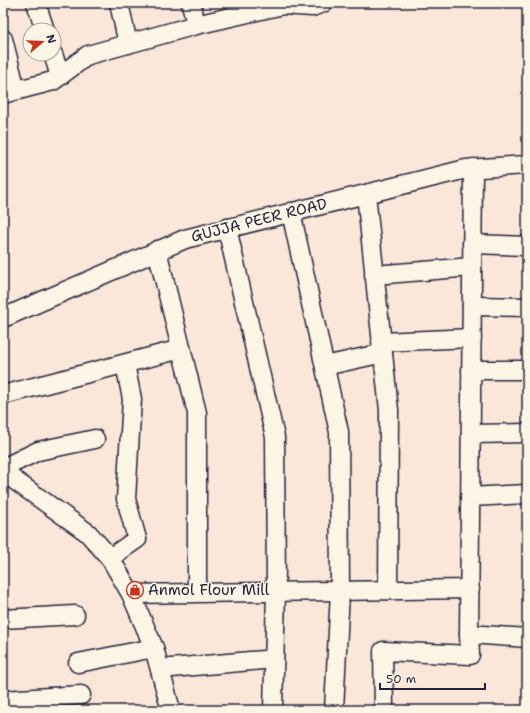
<svg xmlns="http://www.w3.org/2000/svg" width="530" height="713" font-family="'Shantell Sans',sans-serif">
	<rect width="100%" height="100%" fill="#fbe7da"/>
	<filter id="ink" filterUnits="userSpaceOnUse"><feTurbulence type="fractalNoise" baseFrequency=".025" numOctaves="2"/><feDisplacementMap in="SourceGraphic" scale="8" xChannelSelector="R" yChannelSelector="G"/><feConvolveMatrix kernelMatrix="1 2 1 2 8 2 1 2 1" color-interpolation-filters="sRGB"/></filter>
	<g filter="url(#ink)">
		<g fill="none" stroke-linecap="round" stroke-linejoin="round">
			<g stroke="#22223b" stroke-width="21">
				<g id="minor">
					<polyline points="36,3 45,30"/>
					<polyline points="119,3 128,44"/>
					<polyline points="191,3 196,25"/>
					<polyline points="3,39 16,90"/>
					<polyline points="53,54 60,76"/>
					<polyline points="3,94 53,81 88,55 196,25 283,5 312,7 323,3"/>
					<polyline points="473,168 469,634 527,638"/>
					<polyline points="366,194 389,410 388,590"/>
					<polyline points="291,212 339,432 340,591 334,710"/>
					<polyline points="227,228 275,437 276,592 273,710"/>
					<polyline points="472,244 527,246"/>
					<polyline points="157,250 197,413 197,592"/>
					<polyline points="374,275 472,267"/>
					<polyline points="472,306 527,307"/>
					<polyline points="3,318 185,239 466,169 527,165"/>
					<polyline points="381,342 472,338"/>
					<polyline points="325,366 383,353"/>
					<polyline points="471,370 527,370"/>
					<polyline points="3,395 181,349"/>
					<polyline points="471,434 527,433"/>
					<polyline points="3,468 38,451 95,439"/>
					<polyline points="3,472 88,533 110,558 131,594 154,648 171,710"/>
					<polyline points="470,497 527,494"/>
					<polyline points="110,558 137,539 126,499 132,399 125,364"/>
					<polyline points="131,594 470,589"/>
					<polyline points="3,619 75,615"/>
					<polyline points="78,663 154,648"/>
					<polyline points="160,669 274,659"/>
					<polyline points="3,700 81,695"/>
					<polyline points="384,710 383,651 470,655 469,634"/>
				</g>
			</g>
			<use href="#minor" stroke="#fcf5e5" stroke-width="18"/>
		</g>
	</g>
	<defs>
		<g id="shop-ring" transform="scale(0.9)"><circle r="9.5" fill="#fcf5e5" stroke="#c8321e" stroke-width="1.5"/><path d="M-5-2.5h2.3a2.7 3.5 0 0 1 5.4 0H5L5.5 6h-11ZM-1.5-2.5h3a1.5 2.3 0 0 0-3 0Z" fill="#c8321e"/></g>
	</defs>
	<g fill-rule="evenodd">
		<use href="#shop-ring" x="135" y="590"/>
	</g>
	<g text-anchor="middle" dominant-baseline="central" stroke-width="3" stroke-linejoin="round" paint-order="stroke">
		<g font-size="15" fill="#22223b" stroke="#fcf5e5">
			<text transform="translate(259 220) rotate(-14)">GUJJA PEER ROAD</text>
		</g>
		<g font-size="15" fill="#22223b" stroke="#fcf5e5" text-anchor="start">
			<text x="148" y="590">Anmol Flour Mill</text>
		</g>
	</g>
	<rect width="530" height="713" fill="none" stroke="#fcf5e5" stroke-width="16"/>
	<rect x="8" y="8" width="514" height="697" fill="none" stroke="#22223b" stroke-width="1.5" filter="url(#ink)"/>
	<g transform="translate(42 42) rotate(71)"><circle r="19" fill="#fcf5e5" stroke="#a5a1a1"/>
	<path d="M0-3L7 15L0 10L-7 15Z" fill="#c8321e"/>
	<text y="-6" font-size="11" font-weight="bold" text-anchor="middle" fill="#22223b">N</text>
	</g>
	<path d="M380 683v6h105v-6" fill="none" stroke="#22223b" stroke-width="2"/>
	<text x="386" y="683" font-size="12" fill="#22223b" stroke="#fcf5e5" stroke-width="3" paint-order="stroke">50 m</text>
</svg>
